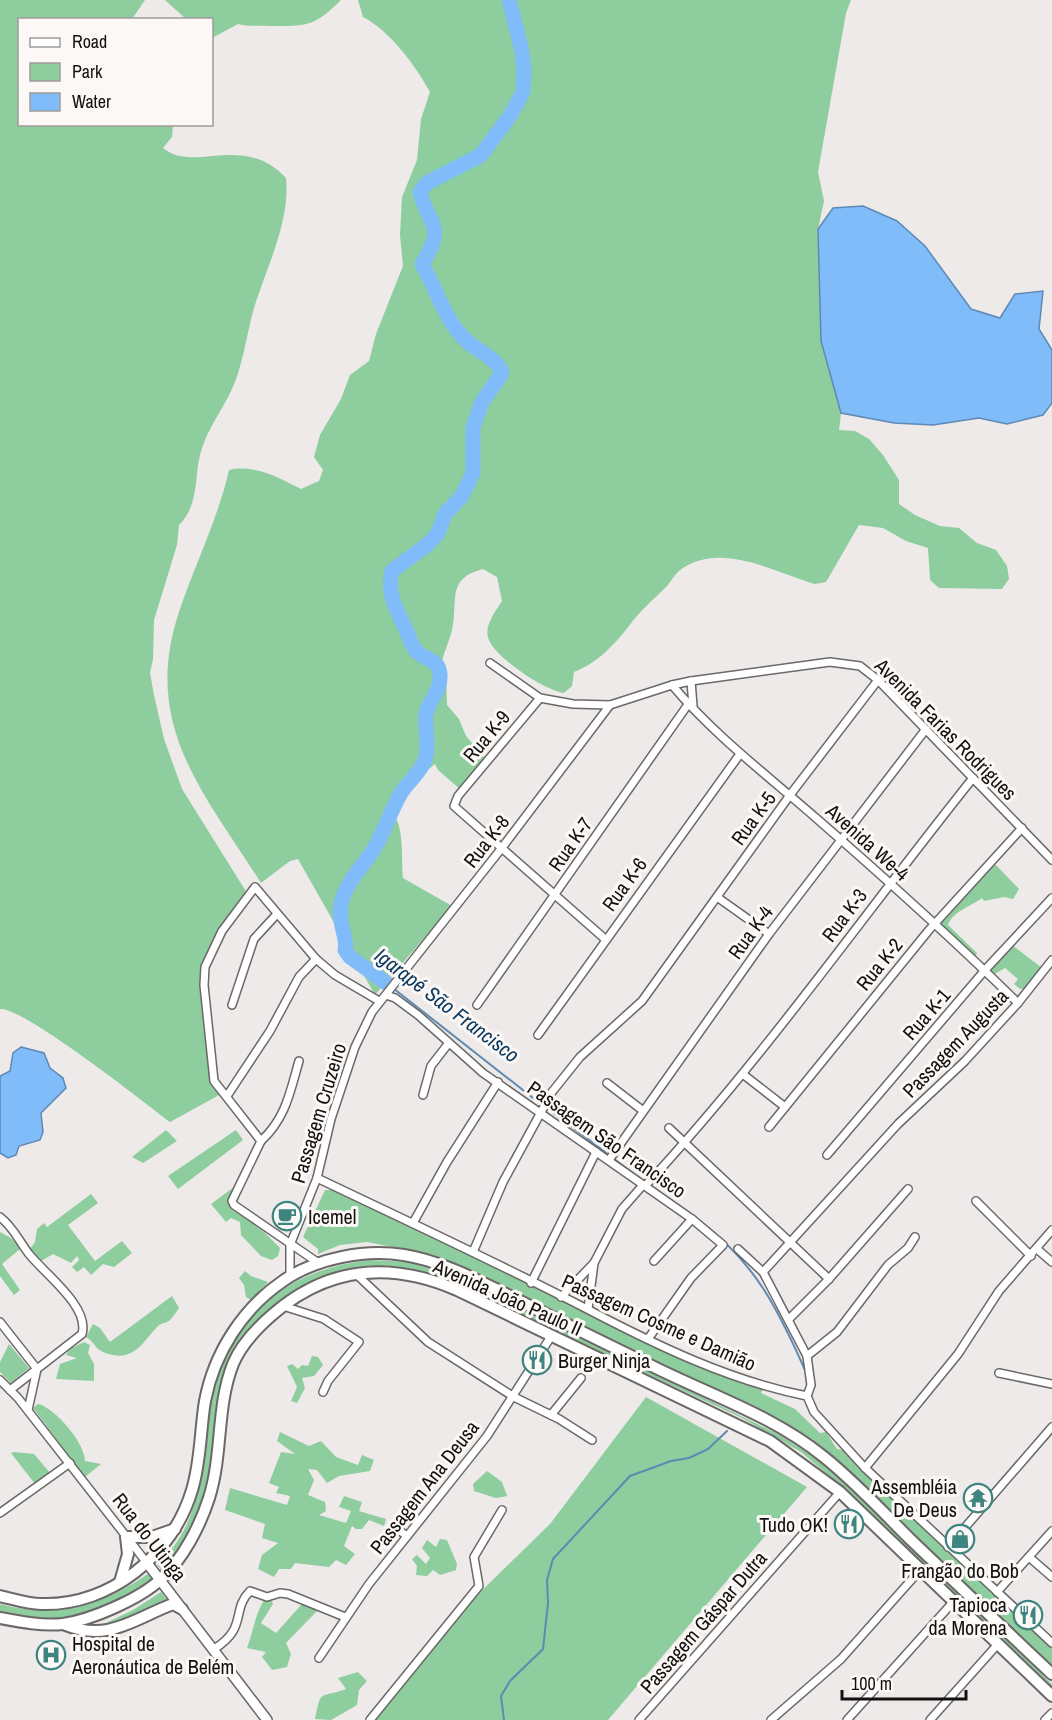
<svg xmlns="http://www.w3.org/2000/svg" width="1052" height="1720" font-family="'Archivo Narrow',sans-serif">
	<rect width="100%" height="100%" fill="#eeeae9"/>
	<g fill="#8ecd9e">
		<path d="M0 0H145L132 19 20 20V124L173 125 172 137 163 148C195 174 243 132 286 178 290 217 271 258 259 293 248 322 246 353 235 382 226 405 210 424 202 448 193 474 201 503 179 525L177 545 154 620 153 659 150 673 154 695 164 739 182 789 247 893 208 958 204 1017 209 1074 221 1094 170 1122C145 1103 22 1006 0 1009Z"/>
		<path d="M165 0H341C314 27 307 26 270 26 258 25 249 27 238 24L212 38V20L186 19Z"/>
		<path d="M358 0H851L846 13 818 172 824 201 818 229 821 341 841 413 839 430 855 431 869 439 883 455 899 480V504L915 515 940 526 959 528 977 543 996 550 1007 566 1009 579 1002 589 939 588 930 580 928 548 906 541 883 528 859 525 826 582 815 584C774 572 719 540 679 571 673 576 670 584 664 589 653 600 642 609 632 622 617 642 598 663 574 672L572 686 564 693C545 691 496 658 489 640 483 627 495 612 502 601L497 577 483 569C445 579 459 601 452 630 449 643 443 653 441 667L446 675 447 705 459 719 466 736 485 758 461 790 438 770 435 764 403 790 391 811C405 825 401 858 403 878L452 906 375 995 298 859 290 861 261 883C204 793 141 725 179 612 195 564 218 519 229 470 254 464 278 477 301 489L319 481 323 470 314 457 320 435 341 399 350 375 369 361 376 334 403 266 400 235 402 197 417 160 421 119 430 92C415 65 390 31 363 17Z"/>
		<path d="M993 862 1019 889 1013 899 1004 897 984 901 982 898C970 907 953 911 948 925L977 953 975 958 940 924Z"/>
		<polygon points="1012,945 1042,968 1030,988 1020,989 1014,984 1018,979 1005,968 993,975 988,970"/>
		<polygon points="166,1130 177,1141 143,1163 132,1157"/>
		<polygon points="236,1130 243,1140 178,1189 168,1176"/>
		<polygon points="234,1187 230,1208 263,1231 280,1248 278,1256 272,1260 261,1256 241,1235 240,1222 231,1218 226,1222 211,1204"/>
		<polygon points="325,1190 336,1190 600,1319 763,1388 761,1393 795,1409 820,1433 826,1432 837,1449 844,1450 1052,1647 1052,1667 853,1476 790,1426 434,1255 367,1242 340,1245 318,1254 318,1249 303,1237"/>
		<polygon points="91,1194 98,1203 68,1225 95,1261 122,1241 132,1253 114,1267 103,1264 91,1275 84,1267 77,1272 72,1267 79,1260 77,1256 71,1263 53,1254 41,1261 30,1249 35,1242 37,1229 44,1223 47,1227"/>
		<polygon points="0,1232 16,1241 20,1249 2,1264 20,1290 14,1295 0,1276"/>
		<path d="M369 1260 409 1262 438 1271 562 1328 780 1435 814 1457 852 1491 1052 1684V1688L850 1494 801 1452 742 1418 434 1276 335 1274 320 1278 284 1298 257 1321 244 1339 200 1514 183 1545 163 1571 157 1565C208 1518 200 1455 211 1395 227 1314 291 1269 369 1260Z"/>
		<polygon points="245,1271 251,1276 268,1282 251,1300 246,1297 244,1285 239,1278"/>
		<path d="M172 1296 179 1308C176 1312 173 1317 170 1320 167 1323 161 1323 158 1326 141 1344 133 1364 103 1352 94 1348 94 1341 86 1337L93 1324 100 1328 110 1342Z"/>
		<polygon points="84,1342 90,1345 88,1353 94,1364 94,1381 56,1379 60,1364 77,1358 66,1355 70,1349"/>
		<polygon points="9,1344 29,1368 11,1383 0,1372 0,1362"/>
		<polygon points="312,1356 318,1357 323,1365 314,1376 302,1378 305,1388 297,1403 291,1401 297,1387 287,1366 292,1364 298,1369 302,1365 308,1366"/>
		<polygon points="646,1397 807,1487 608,1720 374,1720 465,1607 550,1524"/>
		<path d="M38 1404C55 1408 85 1443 85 1461L101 1464 85 1477 33 1408Z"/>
		<polygon points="280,1432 309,1446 321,1441 336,1457 358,1465 362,1455 374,1460 370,1471 339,1476 327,1483 317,1470 308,1469 314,1480 308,1495 325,1502 326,1511 319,1515 346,1523 351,1511 339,1507 344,1496 362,1502 359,1511 386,1519 384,1526 369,1520 362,1529 356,1529 352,1526 344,1546 355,1554 346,1565 336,1560 329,1567 295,1563 291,1569 279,1569 274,1577 258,1569 262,1555 278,1543 262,1538 265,1524 225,1510 230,1488 287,1505 290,1496 276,1493 279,1487 269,1483 281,1452 295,1454 277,1441"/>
		<polygon points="14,1452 34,1454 50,1473 35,1484 11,1453"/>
		<polygon points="487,1471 502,1482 507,1496 496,1498 474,1491 473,1484"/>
		<polygon points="440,1539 447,1540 457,1564 456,1570 440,1575 433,1570 427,1576 416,1575 417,1566 412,1559 417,1555 426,1564 430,1558 422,1548 427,1540 436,1547"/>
		<path d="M149 1573 155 1581C125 1598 95 1616 60 1621 41 1624 19 1617 0 1613V1604C55 1619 103 1606 149 1573Z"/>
		<path d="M161 1592 167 1600C148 1621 113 1625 87 1632L133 1610Z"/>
		<path d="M271 1599 273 1604 261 1623 276 1633 302 1604 318 1610 286 1643 291 1654 287 1667 272 1670 262 1657 266 1652 247 1648C254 1629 254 1618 264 1600Z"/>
		<path d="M358 1672 367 1681 359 1690 357 1705 331 1720 315 1719C322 1688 318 1699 346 1689L338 1678Z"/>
	</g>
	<g fill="#7fbcf9" stroke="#5e89b3" stroke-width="1.5">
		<polygon points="863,206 897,221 925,246 971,309 1000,318 1015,294 1043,291 1039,329 1052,350 1052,403 1043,415 1007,424 979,418 933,425 894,423 841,413 821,341 818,229 833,208"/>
		<polygon points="21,1047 44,1053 50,1068 63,1078 66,1088 41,1113 43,1132 40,1140 19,1146 16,1155 8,1158 0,1153 0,1076 10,1071 13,1053"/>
	</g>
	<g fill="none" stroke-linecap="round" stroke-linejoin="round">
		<g stroke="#5e89b3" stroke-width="2">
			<polyline points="389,985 542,1105"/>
			<polyline points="547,1108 609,1155"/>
			<polyline points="614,1159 645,1182"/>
			<polyline points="650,1185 677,1205"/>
			<path d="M699 1220C755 1263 777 1307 805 1370"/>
			<polyline points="504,1720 501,1696 510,1681 543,1649 548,1603 547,1580 553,1559 630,1476 671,1461 689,1458 708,1449 727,1431"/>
		</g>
		<path stroke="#7fbcf9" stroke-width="15" d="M389 985 350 957 345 950C349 938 334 918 343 897 350 877 365 864 375 847 385 830 391 810 401 793 408 782 421 772 425 760 430 744 424 729 426 714 429 700 441 691 440 676 440 659 427 661 417 652 411 645 410 639 407 632 398 611 386 595 392 571L428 544 438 533 445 514 462 496 473 473V427L482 402 502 373C497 358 480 353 468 342 445 322 437 290 422 264 447 224 429 228 420 192L427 183 481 155 510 116 523 92 524 71 522 51 509 0"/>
		<g stroke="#6b6867" stroke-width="10">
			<g id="minor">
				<polyline points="490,663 540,698 573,704 610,705 672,685 691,681 830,662 860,666 878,680 1052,860"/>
				<polyline points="691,681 693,706"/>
				<path d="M672 685C714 735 767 775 816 818 885 878 953 939 1018 1003"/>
				<polyline points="540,698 458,796 454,806 605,939"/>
				<polyline points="717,897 769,934"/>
				<polyline points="386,995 395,998 418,1015 483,1073 692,1219 723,1245 691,1278 648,1339"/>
				<polyline points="232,1005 254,939 277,914"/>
				<polyline points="477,1005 689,703"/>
				<polyline points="538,1035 740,754"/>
				<polyline points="744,1075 785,1107"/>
				<polyline points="607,1083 642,1110"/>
				<polyline points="423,1095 431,1066 448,1044"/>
				<polyline points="227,1096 270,1031 299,977 316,959"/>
				<polyline points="769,1127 929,930 1022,828"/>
				<polyline points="669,1128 829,1279"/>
				<path d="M261 1141C286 1118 290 1092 299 1061"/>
				<polyline points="827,1155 985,970 1052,898"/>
				<polyline points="609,1160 769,934 926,729"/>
				<path d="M317 1178C407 1221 498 1263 587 1309 656 1345 730 1381 807 1396L814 1412 865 1468 1052 1643"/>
				<path d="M645 1186C764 1058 864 914 973 778"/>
				<polyline points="976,1201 1031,1256"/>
				<path d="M0 1217C14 1228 19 1241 29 1254 45 1274 90 1307 82 1334L10 1390"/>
				<polyline points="413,1223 447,1162 498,1082"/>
				<polyline points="738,1249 763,1272 807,1356 811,1385 807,1396"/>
				<polyline points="1037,1249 1052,1262"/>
				<polyline points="473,1252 503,1182 552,1092 580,1057 642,1001 790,795 878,680"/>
				<polyline points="654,1261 692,1219"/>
				<polyline points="320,1264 234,1205 232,1201 261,1141 214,1081 204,985 205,967 222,931 255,887 316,959 335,975 379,1001"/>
				<polyline points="763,1272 898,1124 965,1061 1018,1003 1052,960"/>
				<polyline points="356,1274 428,1342 514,1397 559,1419 592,1440"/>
				<polyline points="290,1277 290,1245 317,1178 331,1119 355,1047 372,1012 501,849 610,705"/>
				<polyline points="531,1283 596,1152"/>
				<polyline points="561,1297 594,1263 622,1209 643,1185"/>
				<polyline points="283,1306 324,1319 359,1342 328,1381 323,1392"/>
				<polyline points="588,1309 594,1263"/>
				<polyline points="789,1319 829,1279 908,1189"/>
				<polyline points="0,1322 37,1369 28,1410"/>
				<polyline points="807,1356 837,1332 888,1265 908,1248 915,1237"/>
				<polyline points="999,1373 1052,1384"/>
				<polyline points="0,1380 18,1398 147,1563"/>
				<polyline points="551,1415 581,1378"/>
				<polyline points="865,1468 958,1354 999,1291 1052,1230"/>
				<polyline points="0,1513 70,1463"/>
				<polyline points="393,1526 407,1536"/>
				<polyline points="948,1547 1052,1427"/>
				<polyline points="1029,1557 1052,1577"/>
				<polyline points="997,1592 1052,1531"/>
				<path d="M214 1649C248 1628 231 1610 250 1591L267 1597 280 1593 288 1594 345 1617"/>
				<polyline points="319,1658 369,1584 487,1436 552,1335"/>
				<polyline points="370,1720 479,1586 474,1557 502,1510"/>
				<polyline points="639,1720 840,1492"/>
				<polyline points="771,1720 841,1659 921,1569"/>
				<polyline points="847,1720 954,1601"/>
				<polyline points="930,1720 998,1644"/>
				<polyline points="1045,1720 1052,1713"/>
			</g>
		</g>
		<g stroke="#6b6867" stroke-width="12">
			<polyline id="tertiary" points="147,1563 267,1720"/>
		</g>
		<g stroke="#6b6867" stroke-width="14">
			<g id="primary">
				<polyline points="120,1582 128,1554 126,1537 152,1537 175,1529"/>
				<path d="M0 1596C13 1599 28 1604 41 1604 110 1606 173 1555 192 1490 201 1461 200 1431 205 1401 214 1353 243 1308 283 1281 316 1258 365 1249 404 1255 441 1261 475 1279 508 1295 556 1319 604 1343 652 1366 710 1395 774 1416 824 1457 855 1482 882 1511 910 1539 957 1584 1004 1629 1052 1674"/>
				<path d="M0 1618C21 1622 42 1626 63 1624 91 1620 140 1599 161 1579 183 1559 200 1526 209 1498 223 1454 216 1407 233 1364 241 1345 257 1328 272 1315 328 1266 390 1261 457 1290L770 1441 840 1492 1052 1696"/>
				<path d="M63 1624C108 1643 133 1619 173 1604L182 1609"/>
			</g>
		</g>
		<use href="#minor" stroke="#fff" stroke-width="7"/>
		<use href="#tertiary" stroke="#fff" stroke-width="9"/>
		<use href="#primary" stroke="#fff" stroke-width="10"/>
	</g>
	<defs>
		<g id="cafe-ring" transform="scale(1.5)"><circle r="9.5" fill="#fcf8f6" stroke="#3e8580" stroke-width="1.5"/><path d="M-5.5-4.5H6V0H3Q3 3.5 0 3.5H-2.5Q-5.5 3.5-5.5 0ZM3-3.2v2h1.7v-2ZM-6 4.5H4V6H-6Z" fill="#3e8580"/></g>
		<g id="restaurant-ring" transform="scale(1.5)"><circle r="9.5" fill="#fcf8f6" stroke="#3e8580" stroke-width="1.5"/><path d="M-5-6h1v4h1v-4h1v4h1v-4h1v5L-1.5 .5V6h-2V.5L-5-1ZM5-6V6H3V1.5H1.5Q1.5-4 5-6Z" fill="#3e8580"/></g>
		<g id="temple-ring" transform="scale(1.5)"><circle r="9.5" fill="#fcf8f6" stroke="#3e8580" stroke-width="1.5"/><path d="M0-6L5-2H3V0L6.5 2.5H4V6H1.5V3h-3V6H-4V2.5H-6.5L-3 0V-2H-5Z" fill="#3e8580"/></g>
		<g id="shop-ring" transform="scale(1.5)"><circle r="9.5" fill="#fcf8f6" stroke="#3e8580" stroke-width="1.5"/><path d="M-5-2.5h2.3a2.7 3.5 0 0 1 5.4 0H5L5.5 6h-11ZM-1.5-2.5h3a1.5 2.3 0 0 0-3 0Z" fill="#3e8580"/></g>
		<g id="hospital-ring" transform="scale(1.5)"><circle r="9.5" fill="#fcf8f6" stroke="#3e8580" stroke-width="1.5"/><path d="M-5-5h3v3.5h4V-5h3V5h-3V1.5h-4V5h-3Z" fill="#3e8580"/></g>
	</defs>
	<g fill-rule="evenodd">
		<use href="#cafe-ring" x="287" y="1216"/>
		<use href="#restaurant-ring" x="537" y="1360"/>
		<use href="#temple-ring" x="978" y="1498"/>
		<use href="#restaurant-ring" x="849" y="1524"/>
		<use href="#shop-ring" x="960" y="1539"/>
		<use href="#restaurant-ring" x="1028" y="1615"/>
		<use href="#hospital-ring" x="51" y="1655"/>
	</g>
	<g text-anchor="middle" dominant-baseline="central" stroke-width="6" stroke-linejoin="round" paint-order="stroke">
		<g font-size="20" fill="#121110" stroke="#fcf8f6">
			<text transform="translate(946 729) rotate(45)">Avenida Farias Rodrigues</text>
			<text transform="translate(486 736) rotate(-50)">Rua K-9</text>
			<text transform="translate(753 818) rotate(-54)">Rua K-5</text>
			<text transform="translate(486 841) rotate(-52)">Rua K-8</text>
			<text transform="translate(868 842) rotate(42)">Avenida We-4</text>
			<text transform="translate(570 844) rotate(-55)">Rua K-7</text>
			<text transform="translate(624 884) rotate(-54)">Rua K-6</text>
			<text transform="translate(844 915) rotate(-53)">Rua K-3</text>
			<text transform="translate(750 932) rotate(-54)">Rua K-4</text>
			<text transform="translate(879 964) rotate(-51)">Rua K-2</text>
			<text transform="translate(926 1014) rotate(-49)">Rua K-1</text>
			<text transform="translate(955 1043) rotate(-46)">Passagem Augusta</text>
			<text transform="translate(318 1113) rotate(-73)">Passagem Cruzeiro</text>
			<text transform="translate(607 1139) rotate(35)">Passagem São Francisco</text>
			<text transform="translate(508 1297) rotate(24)">Avenida João Paulo II</text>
			<text transform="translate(659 1322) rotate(24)">Passagem Cosme e Damião</text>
			<text transform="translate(424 1487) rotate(-52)">Passagem Ana Deusa</text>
			<text transform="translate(150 1537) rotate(52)">Rua do Utinga</text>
			<text transform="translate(703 1622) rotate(-49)">Passagem Gáspar Dutra</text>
		</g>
		<g font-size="20" fill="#121110" stroke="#fcf8f6" text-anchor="start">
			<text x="308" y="1216">Icemel</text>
			<text x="558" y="1360">Burger Ninja</text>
			<text x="957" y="1486" text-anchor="end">Assembléia<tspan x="957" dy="23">De Deus</tspan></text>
			<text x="828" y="1524" text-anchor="end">Tudo OK!</text>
			<text x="960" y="1570" text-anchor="middle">Frangão do Bob</text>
			<text x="1007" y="1604" text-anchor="end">Tapioca<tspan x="1007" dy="23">da Morena</tspan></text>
			<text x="72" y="1643">Hospital de<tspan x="72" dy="23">Aeronáutica de Belém</tspan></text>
		</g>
		<g font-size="21" font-style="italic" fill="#0a385f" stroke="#fcf8f6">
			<text transform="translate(447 1005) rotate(37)">Igarapé São Francisco</text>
		</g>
	</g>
	<rect x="18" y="18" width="195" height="108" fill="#fcf8f6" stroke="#9e9c9a" stroke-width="1.5"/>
	<rect x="30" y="38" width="30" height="9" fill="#ffffff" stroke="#9e9c9a" stroke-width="1.5"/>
	<text x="72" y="48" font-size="18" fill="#121110">Road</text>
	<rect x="30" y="63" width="30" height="18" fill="#8ecd9e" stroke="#9e9c9a" stroke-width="1.5"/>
	<text x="72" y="78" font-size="18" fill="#121110">Park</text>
	<rect x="30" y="93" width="30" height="18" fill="#7fbcf9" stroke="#9e9c9a" stroke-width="1.5"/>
	<text x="72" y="108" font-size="18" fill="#121110">Water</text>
	<path d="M842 1690v9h124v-9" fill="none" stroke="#121110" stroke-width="3"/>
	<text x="851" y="1690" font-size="18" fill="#121110" stroke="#fcf8f6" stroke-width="4.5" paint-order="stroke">100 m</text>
</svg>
